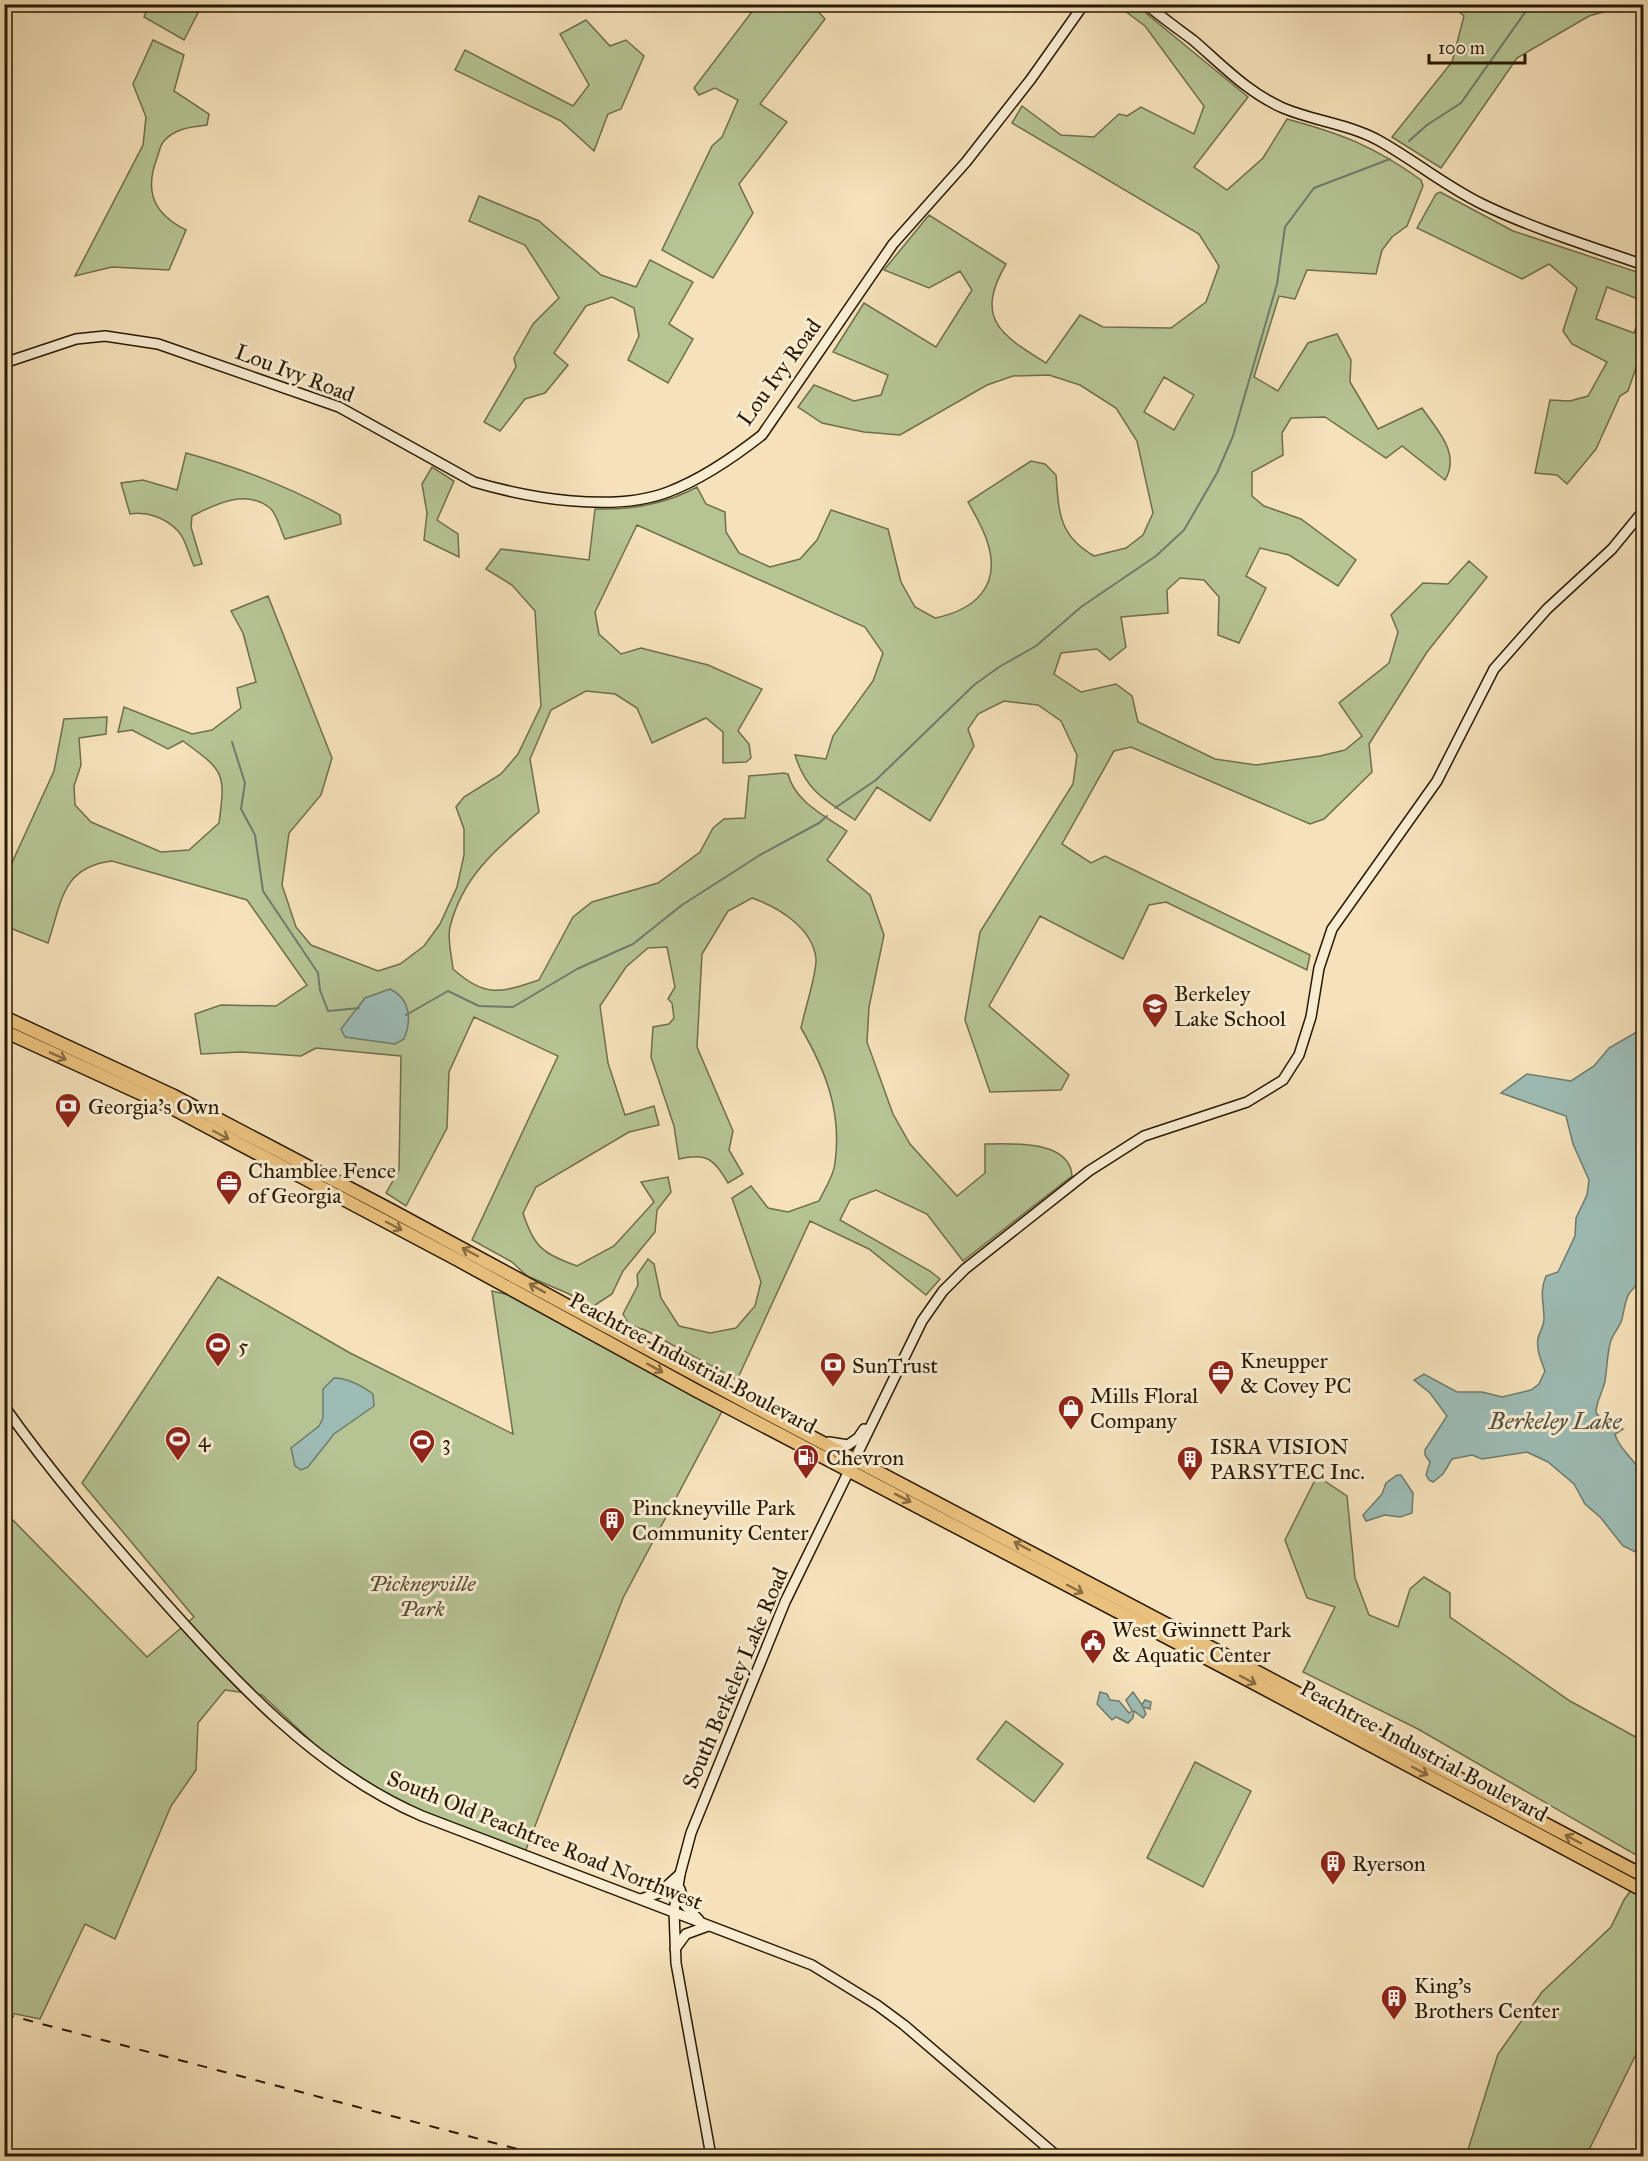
<svg xmlns="http://www.w3.org/2000/svg" width="1648" height="2161" font-family="'IM FELL Great Primer',serif">
	<rect width="100%" height="100%" fill="#f5e1ba"/>
	<filter id="stains"><feTurbulence type="fractalNoise" baseFrequency=".00333" numOctaves="4"/><feColorMatrix values="0 0 0 0 .2 0 0 0 0 .09 0 0 0 0 .02 0 0 0 .5 -.17"/></filter>
	<radialGradient id="worn" r=".72"><stop offset=".6" stop-color="#630" stop-opacity="0"/><stop offset="1" stop-color="#630" stop-opacity=".3"/></radialGradient>
	<g fill="#b6c494" stroke="#706e4b" stroke-width="1.5" fill-rule="evenodd">
		<polygon points="149,5 149,4 202,5 184,40 144,17"/>
		<polygon points="741,5 812,5 825,19 760,104 787,122 739,184 753,213 713,278 662,250 712,146 722,137 738,100 715,88 699,95 694,88 751,13"/>
		<path d="M1117 5H1136L1248 97 1194 167 1227 190 1263 158 1287 119C1342 134 1374 146 1421 180L1423 186 1407 226 1392 237 1382 250 1376 274 1307 270 1295 299 1279 296 1254 377 1278 391 1308 343 1337 334 1351 360 1350 382 1378 429 1422 408C1437 430 1461 453 1445 480L1402 446 1386 458 1325 417 1291 418 1282 433 1283 455 1252 472V496L1264 506 1301 519 1356 560 1338 586 1289 555 1260 548 1246 576 1266 588 1239 643 1218 635 1219 597 1204 580 1180 578 1167 590 1168 613 1121 617 1126 647 1110 660 1097 649 1061 653 1054 674 1081 692 1116 684 1132 696 1138 722 1215 759 1256 765 1320 756 1345 750 1362 736 1339 703 1389 663 1398 632 1391 615 1423 583 1448 584 1469 561 1487 577 1427 652 1369 744 1372 772 1324 819 1310 824 1131 747 1114 751 1062 844 1091 863 1105 856 1310 955 1307 970 1166 902 1149 905 1123 959 1040 916 989 1006 1069 1075 1061 1090 990 1092 965 1020 980 932 1073 784 1077 755 1061 721 1038 705 1004 701 978 714 968 729 974 746 930 821 877 787 855 820C825 800 806 791 795 755L826 759 833 736 873 681 883 653 865 627 637 525 595 612 599 634 621 654 641 648 708 665 762 689 738 731 749 744 751 758 746 762 723 763V732L706 718 652 743 637 708 615 694 586 691 551 710 530 759 539 812C500 846 463 874 450 927 447 939 452 957 453 969 485 998 500 993 539 980L573 917 592 902 658 883 700 852 713 828 724 819 745 818 749 776 784 773 788 774C795 802 825 816 847 831L827 860 870 895 884 935 869 1007 867 1042 893 1114 910 1144 957 1196 985 1173V1144C1010 1144 1070 1139 1072 1176L963 1261 927 1214 876 1190 850 1200 840 1220 930 1271 940 1279 926 1295 869 1249 810 1221 737 1380 645 1330 629 1325 623 1314 638 1285 637 1275 648 1259 654 1264 661 1298 679 1326 710 1333 736 1328 755 1306 761 1282 732 1198 751 1186 768 1208 788 1212 819 1201C824 1190 834 1176 835 1163 842 1112 826 1071 801 1028 804 1012 817 973 816 959 813 928 778 907 752 898L728 911 702 954 697 1047 733 1131 729 1150 743 1174 728 1183C714 1160 708 1152 679 1159L674 1126 651 1057 653 1027 669 1024 674 1018 672 1003 668 999 675 987 667 947 648 948 626 967 600 1006 608 1063 625 1115 654 1106 659 1125 629 1132 536 1187 523 1213C534 1248 544 1254 577 1266L614 1246 654 1202 641 1182 668 1177 671 1192 657 1210 655 1232 623 1271 612 1294 592 1307 567 1293 527 1276 512 1262 472 1240 558 1056 474 1017 449 1072 447 1128 406 1206 386 1193 399 1170 401 1056 316 1048 301 1056 241 1052 201 1054 195 1014 221 1005 276 1006 307 985 247 900 112 861C62 867 62 901 48 943L5 926 8 912 5 910V878L54 771 64 719 107 717 106 734 79 738 81 765 74 786 75 805 91 822 161 852 189 850 219 823C226 772 224 771 183 741L168 749 132 730 118 732 124 707 192 734 212 730 241 708 237 688 256 682 243 633 231 611 268 596 332 758 321 795 289 833 282 885 296 927 311 945 378 971 400 964 424 946 440 924 457 887 464 855V829L456 807 464 797 501 774 518 754 541 706 535 611 512 585 486 569 501 549 589 560 595 509C630 510 666 504 697 487L706 504 725 512 726 532 739 553 770 567 800 559 817 540 831 510 888 529 901 582 915 607 935 618C974 610 1001 587 988 544 984 529 975 515 968 502L1031 461 1045 464 1056 475C1059 512 1058 535 1094 556L1126 548 1143 535 1153 513 1137 441 1116 408 1080 385 1049 375 1013 376 987 385 900 435 864 432 822 423 798 407 814 385 854 401 881 395 888 375 833 352 864 303 936 347 972 290 960 271 929 288 884 270 929 215 1006 264C974 319 1001 335 1046 363L1080 315 1103 327 1171 328 1206 302 1219 266 1199 234 1012 123 1022 106 1061 135 1094 137 1119 114 1127 116 1141 107 1194 134 1204 106 1145 26ZM1164 377 1194 395 1174 430 1144 412Z"/>
		<polygon points="1451,5 1628,5 1589,16 1517,58 1441,168 1392,137 1452,62 1464,16"/>
		<polygon points="586,20 610,46 626,40 644,56 621,109 608,114 594,151 561,121 455,70 465,50 573,106 589,85 560,34"/>
		<path d="M153 40 184 55 174 91 209 114 207 125C192 127 175 128 164 141 160 145 159 153 157 158 144 192 154 214 186 230L169 270 112 267 75 276 143 145 146 117 133 84Z"/>
		<polygon points="1440,192 1513,231 1643,274 1643,301 1607,287 1596,319 1634,333 1643,308 1643,347 1628,391 1620,396 1596,449 1567,484 1557,475 1535,473 1550,400 1570,401 1588,396 1607,362 1572,344 1563,331 1577,288 1549,264 1522,279 1417,228 1436,194"/>
		<polygon points="479,196 539,221 601,275 636,287 650,260 693,282 669,324 693,339 668,383 628,360 639,336 634,308 612,297 586,306 554,353 568,365 545,393 525,399 500,431 484,422 516,367 514,358 533,324 559,298 525,245 469,221"/>
		<path d="M186 453C241 468 290 487 340 515L341 524 285 539C281 531 277 515 271 509 247 488 216 504 192 516L191 527 202 564 194 566C189 556 186 539 178 531 166 518 147 511 130 514L121 483 143 480 177 490Z"/>
		<polygon points="432,467 454,481 437,520 458,534 459,557 424,540 427,513 422,484"/>
		<polygon points="218,1277 350,1353 513,1434 492,1291 567,1309 729,1398 623,1598 525,1852 391,1799 326,1755 262,1695 225,1690 198,1723 196,1770 171,1806 115,1939 85,1924 40,2019 5,2012 4,1511 147,1657 194,1617 82,1483"/>
		<polygon points="1317,1476 1347,1496 1355,1578 1369,1615 1398,1627 1410,1589 1424,1577 1450,1593 1450,1617 1570,1701 1643,1741 1643,1859 1418,1729 1303,1672 1335,1607 1307,1598 1285,1540"/>
		<polygon points="1006,1721 1063,1764 1034,1802 977,1759"/>
		<polygon points="1195,1762 1251,1791 1203,1887 1147,1858"/>
		<polygon points="1643,1873 1643,2040 1586,2156 1466,2156 1498,2054 1542,1992 1611,1927 1624,1900"/>
	</g>
	<g fill="#9dbcb5" stroke="#6f7b6d" stroke-width="1.5">
		<path d="M390 989C410 998 412 1020 404 1039L395 1044 345 1037 341 1029 365 998Z"/>
		<path d="M1643 1020 1644 1185 1638 1195 1637 1219 1643 1235V1280C1625 1294 1627 1297 1622 1319 1620 1327 1611 1336 1610 1344 1607 1356 1607 1369 1605 1381 1603 1392 1596 1401 1596 1413L1603 1420 1623 1429 1615 1434C1617 1446 1632 1457 1638 1468 1648 1488 1644 1540 1643 1565L1639 1561 1638 1553 1623 1546 1601 1518 1585 1504 1574 1484 1548 1462 1527 1452 1482 1459 1472 1455 1452 1459 1443 1474 1433 1482 1429 1480 1426 1475 1430 1462 1425 1455V1450L1447 1416 1430 1393 1414 1380 1424 1374 1457 1392H1482L1502 1397 1531 1390 1539 1384 1545 1371C1541 1360 1536 1350 1538 1338 1540 1331 1544 1326 1544 1319 1544 1303 1539 1292 1546 1276L1558 1272 1575 1236 1576 1218 1587 1195 1589 1180 1573 1144 1566 1116 1501 1093 1527 1074 1571 1081 1594 1066 1609 1048 1635 1033Z"/>
		<path d="M334 1378C347 1378 362 1386 373 1394L374 1406 334 1434 308 1467 301 1470 295 1466 291 1448 319 1426 323 1418V1389Z"/>
		<polygon points="1397,1475 1401,1475 1413,1493 1412,1513 1400,1517 1385,1515 1366,1521 1363,1515 1382,1494 1386,1483"/>
		<polygon points="1100,1692 1107,1694 1110,1700 1119,1701 1129,1713 1132,1711 1126,1700 1133,1692 1142,1705 1145,1700 1151,1702 1150,1709 1143,1707 1146,1714 1143,1718 1134,1711 1133,1718 1128,1723 1116,1717 1112,1720 1097,1704"/>
	</g>
	<g fill="none" stroke-linecap="round" stroke-linejoin="round">
		<g stroke="#6f7b6d" stroke-width="2">
			<polyline points="1409,141 1427,125 1461,103 1531,4"/>
			<polyline points="232,742 245,783 241,809 255,835 263,891 318,973 320,990 328,1011 359,1008"/>
			<polyline points="835,808 876,780 974,685 999,667 1036,646 1081,607 1156,556 1184,530 1217,473 1233,436 1277,284 1285,227 1314,188 1390,159"/>
			<polyline points="406,1015 448,991 479,1006 513,1007 577,969 633,944 682,905 760,855 819,823 827,816"/>
		</g>
		<g stroke="#291902" stroke-width="12">
			<g id="secondary">
				<path d="M1146 4C1161 17 1177 28 1193 40 1222 65 1247 92 1283 108 1314 121 1348 124 1378 140 1414 160 1445 186 1482 204 1534 229 1589 246 1644 265"/>
				<path d="M4 363 76 339 105 336 158 344 339 407 474 482C529 498 613 513 668 492 702 479 734 457 762 435L893 244 966 162 1031 79 1084 4"/>
				<path d="M4 1406C51 1473 105 1535 159 1596 235 1681 315 1770 422 1816L812 1965 877 2005 904 2025 1057 2156"/>
				<polyline points="829,1442 848,1445 858,1438 864,1429"/>
				<polyline points="680,1889 685,1905 699,1920"/>
				<polyline points="641,1899 659,1893 680,1874"/>
				<polyline points="675,1949 686,1934 708,1926"/>
				<polyline points="711,2156 676,1963 674,1911 680,1874 691,1833 785,1602 922,1321 943,1291 965,1269 1089,1171 1144,1136 1247,1102 1283,1080 1299,1055 1311,1017 1319,968 1332,929 1437,781 1494,669 1547,609 1612,549 1644,510"/>
			</g>
		</g>
		<g stroke="#291902" stroke-width="15">
			<g id="highway">
				<polyline points="4,1017 174,1096 387,1208 753,1406 1644,1876"/>
				<polyline points="4,1031 170,1107 458,1260 697,1391 1250,1681 1644,1891"/>
			</g>
		</g>
		<use href="#secondary" stroke="#f8ecd2" stroke-width="9"/>
		<use href="#highway" stroke="#eac07d" stroke-width="12"/>
		<polyline stroke="#291902" stroke-width="2" stroke-dasharray="10 10" stroke-linecap="butt" points="4,2014 544,2156"/>
	</g>
	<defs><path id="oneway-shaft" d="M-6 0H5M1.5-3L5.5 0L1.5 3" fill="none" stroke-width="1.6" stroke-linecap="round" stroke-linejoin="round" transform="scale(1.5)"/></defs>
	<g stroke="#8a6c40">
		<use href="#oneway-shaft" transform="translate(58 1056) rotate(24)"/>
		<use href="#oneway-shaft" transform="translate(221 1135) rotate(28)"/>
		<use href="#oneway-shaft" transform="translate(394 1226) rotate(28)"/>
		<use href="#oneway-shaft" transform="translate(470 1252) rotate(-152)"/>
		<use href="#oneway-shaft" transform="translate(537 1288) rotate(-151)"/>
		<use href="#oneway-shaft" transform="translate(655 1368) rotate(29)"/>
		<use href="#oneway-shaft" transform="translate(903 1498) rotate(27)"/>
		<use href="#oneway-shaft" transform="translate(1022 1546) rotate(-152)"/>
		<use href="#oneway-shaft" transform="translate(1075 1589) rotate(28)"/>
		<use href="#oneway-shaft" transform="translate(1248 1680) rotate(28)"/>
		<use href="#oneway-shaft" transform="translate(1420 1771) rotate(28)"/>
		<use href="#oneway-shaft" transform="translate(1573 1839) rotate(-152)"/>
	</g>
	<defs>
		<g id="school-pin" transform="scale(1.35)"><path d="M0 17L-7.5 6A9.5 9.5 0 1 1 7.5 6Z" fill="#8f2418" stroke="#f8ecd2"/><path d="M0-5L7-2L0 1L-7-2ZM-4 1L0 2.5L4 1V4Q0 6-4 4Z" fill="#fff"/></g>
		<g id="bank-pin" transform="scale(1.35)"><path d="M0 17L-7.5 6A9.5 9.5 0 1 1 7.5 6Z" fill="#8f2418" stroke="#f8ecd2"/><path d="M-6-4H6V4H-6ZM0-2.3a2.3 2.3 0 1 0 0 4.6a2.3 2.3 0 1 0 0-4.6Z" fill="#fff"/></g>
		<g id="office-pin" transform="scale(1.35)"><path d="M0 17L-7.5 6A9.5 9.5 0 1 1 7.5 6Z" fill="#8f2418" stroke="#f8ecd2"/><path d="M-6-3h4V-5.5h4V-3h4V5H-6ZM-1-4.5V-3h2v-1.5ZM-6 0V1H6V0Z" fill="#fff"/></g>
		<g id="stadium-pin" transform="scale(1.35)"><path d="M0 17L-7.5 6A9.5 9.5 0 1 1 7.5 6Z" fill="#8f2418" stroke="#f8ecd2"/><path d="M0-5a6.5 5 0 1 0 0 10a6.5 5 0 1 0 0-10ZM-3.5-1.8h7v3.6h-7Z" fill="#fff"/></g>
		<g id="shop-pin" transform="scale(1.35)"><path d="M0 17L-7.5 6A9.5 9.5 0 1 1 7.5 6Z" fill="#8f2418" stroke="#f8ecd2"/><path d="M-5-2.5h2.3a2.7 3.5 0 0 1 5.4 0H5L5.5 6h-11ZM-1.5-2.5h3a1.5 2.3 0 0 0-3 0Z" fill="#fff"/></g>
		<g id="fuel-pin" transform="scale(1.35)"><path d="M0 17L-7.5 6A9.5 9.5 0 1 1 7.5 6Z" fill="#8f2418" stroke="#f8ecd2"/><path d="M-5.5-6h7V0h2V4h1.3V-2.5L3-4.5l.8-.8L6-3V5H2.5V1h-1V6h-7ZM-4.2-4.7v3.2H.2V-4.7Z" fill="#fff"/></g>
		<g id="building-pin" transform="scale(1.35)"><path d="M0 17L-7.5 6A9.5 9.5 0 1 1 7.5 6Z" fill="#8f2418" stroke="#f8ecd2"/><path d="M-4-6H4V6H1V3H-1V6H-4ZM-2.5-4.3h1.7v1.8h-1.7ZM.8-4.3h1.7v1.8H.8ZM-2.5-1h1.7V.8h-1.7ZM.8-1h1.7V.8H.8Z" fill="#fff"/></g>
		<g id="civic-pin" transform="scale(1.35)"><path d="M0 17L-7.5 6A9.5 9.5 0 1 1 7.5 6Z" fill="#8f2418" stroke="#f8ecd2"/><path d="M-.6-6.5H3V-4.5H.6V-3L4-1V1h2V6H-6V1h2V-1L-.6-3ZM-1.2 2.5V6h2.4V2.5Z" fill="#fff"/></g>
	</defs>
	<g fill-rule="evenodd">
		<use href="#school-pin" x="1155" y="1006"/>
		<use href="#bank-pin" x="68" y="1106"/>
		<use href="#office-pin" x="229" y="1183"/>
		<use href="#stadium-pin" x="218" y="1345"/>
		<use href="#bank-pin" x="833" y="1365"/>
		<use href="#office-pin" x="1221" y="1373"/>
		<use href="#shop-pin" x="1071" y="1408"/>
		<use href="#stadium-pin" x="178" y="1439"/>
		<use href="#stadium-pin" x="422" y="1442"/>
		<use href="#fuel-pin" x="806" y="1457"/>
		<use href="#building-pin" x="1190" y="1459"/>
		<use href="#building-pin" x="612" y="1520"/>
		<use href="#civic-pin" x="1093" y="1642"/>
		<use href="#building-pin" x="1333" y="1863"/>
		<use href="#building-pin" x="1394" y="1998"/>
	</g>
	<g text-anchor="middle" dominant-baseline="central" stroke-width="6" stroke-linejoin="round" paint-order="stroke">
		<g font-size="22" fill="#291902" stroke="#f8ecd2">
			<text transform="translate(779 372) rotate(-54)">Lou Ivy Road</text>
			<text transform="translate(295 373) rotate(21)">Lou Ivy Road</text>
			<text transform="translate(693 1363) rotate(28)">Peachtree Industrial Boulevard</text>
			<text transform="translate(735 1678) rotate(-67)">South Berkeley Lake Road</text>
			<text transform="translate(1424 1751) rotate(28)">Peachtree Industrial Boulevard</text>
			<text transform="translate(545 1840) rotate(22)">South Old Peachtree Road Northwest</text>
		</g>
		<g font-size="22" fill="#291902" stroke="#f8ecd2" text-anchor="start">
			<text x="1174" y="993">Berkeley<tspan x="1174" dy="25">Lake School</tspan></text>
			<text x="88" y="1106">Georgia's Own</text>
			<text x="248" y="1170">Chamblee Fence<tspan x="248" dy="25">of Georgia</tspan></text>
			<text x="238" y="1345">5</text>
			<text x="1240" y="1360">Kneupper<tspan x="1240" dy="25">&amp; Covey PC</tspan></text>
			<text x="852" y="1365">SunTrust</text>
			<text x="1090" y="1395">Mills Floral<tspan x="1090" dy="25">Company</tspan></text>
			<text x="198" y="1439">4</text>
			<text x="442" y="1442">3</text>
			<text x="1210" y="1446">ISRA VISION<tspan x="1210" dy="25">PARSYTEC Inc.</tspan></text>
			<text x="826" y="1457">Chevron</text>
			<text x="632" y="1507">Pinckneyville Park<tspan x="632" dy="25">Community Center</tspan></text>
			<text x="1112" y="1629">West Gwinnett Park<tspan x="1112" dy="25">&amp; Aquatic Center</tspan></text>
			<text x="1352" y="1863">Ryerson</text>
			<text x="1414" y="1985">King's<tspan x="1414" dy="25">Brothers Center</tspan></text>
		</g>
		<g font-size="22" font-style="italic" fill="#534c2e" stroke="#f8ecd2">
			<text x="422" y="1583">Pickneyville<tspan x="422" dy="25">Park</tspan></text>
		</g>
		<g font-size="24" font-style="italic" fill="#525241" stroke="#f8ecd2">
			<text x="1555" y="1421">Berkeley Lake</text>
		</g>
	</g>
	<rect width="1648" height="2161" fill="none" stroke="#f5e1ba" stroke-width="24"/>
	<rect x="6" y="6" width="1636" height="2149" fill="none" stroke="#291902" stroke-width="3"/>
	<rect x="12" y="12" width="1624" height="2137" fill="none" stroke="#291902" stroke-width="1.5"/>
	<path d="M1429 54v9h96v-9" fill="none" stroke="#291902" stroke-width="3"/>
	<text x="1438" y="54" font-size="18" fill="#291902" stroke="#f8ecd2" stroke-width="4.5" paint-order="stroke">100 m</text>
	<rect width="100%" height="100%" filter="url(#stains)"/>
	<rect width="100%" height="100%" fill="url(#worn)"/>
</svg>
